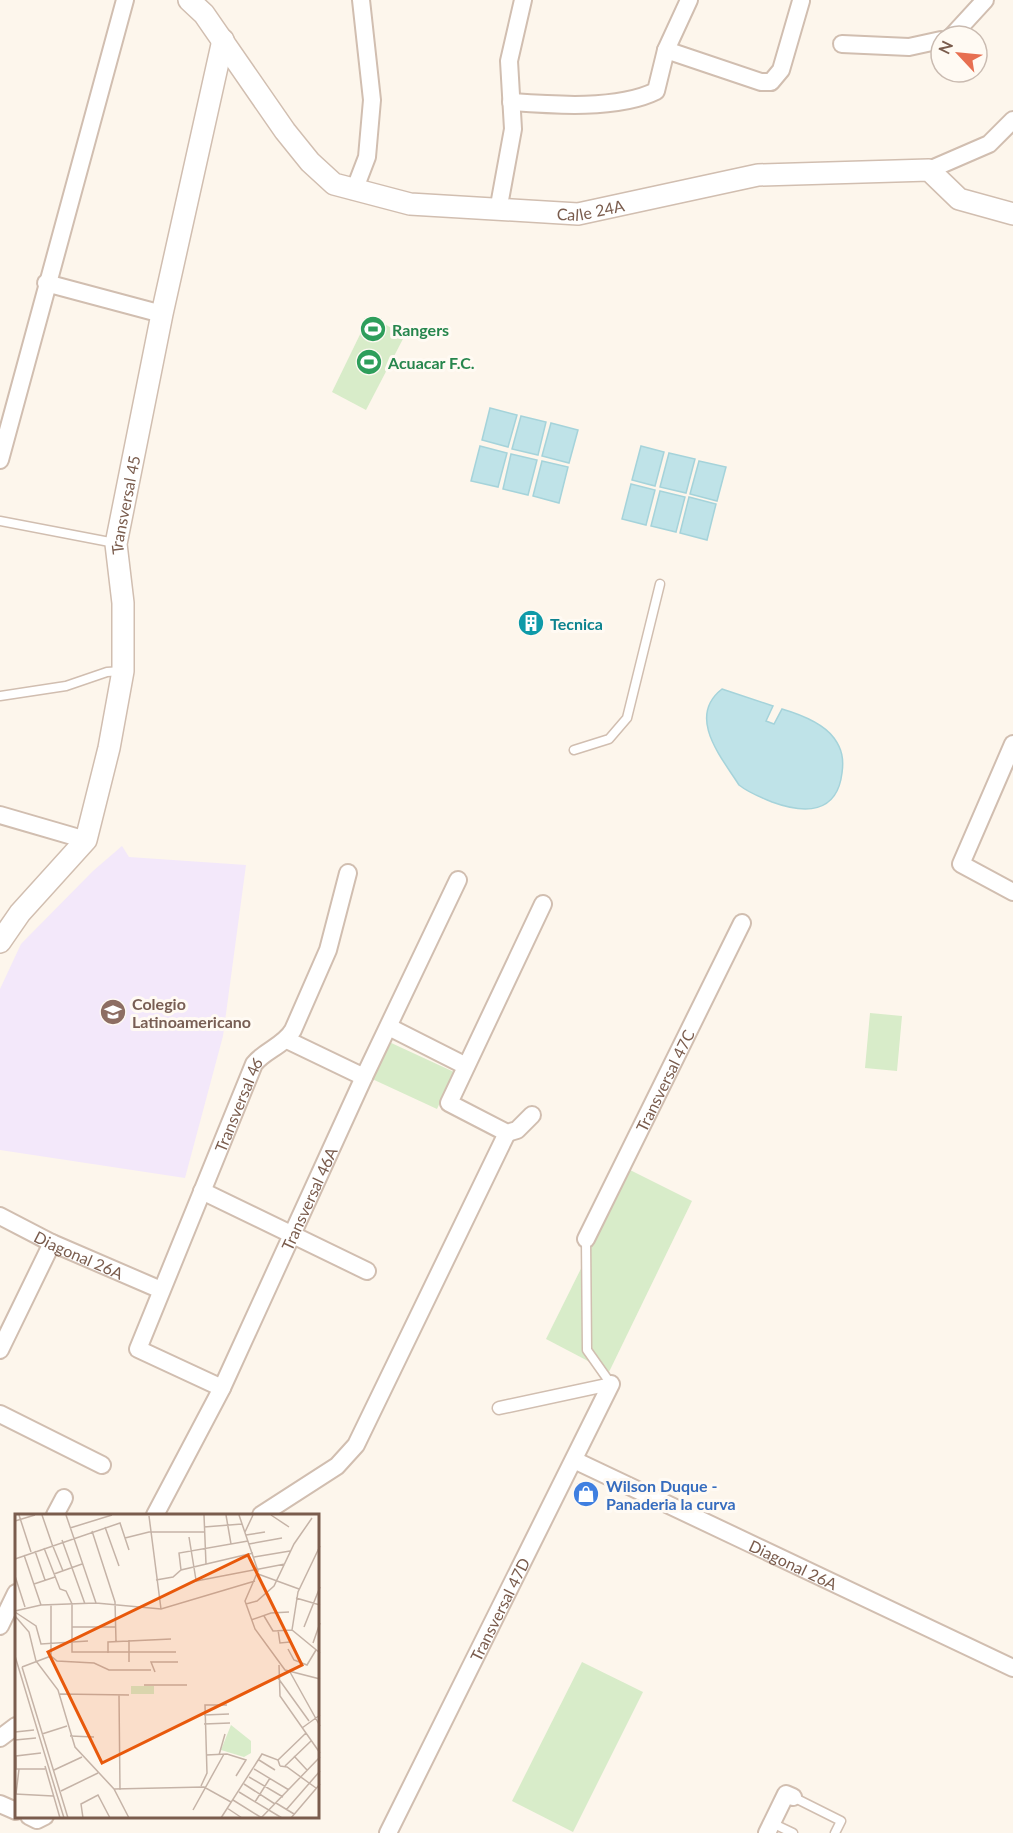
<svg xmlns="http://www.w3.org/2000/svg" width="1013" height="1833" font-family="Lato,sans-serif">
	<rect width="100%" height="100%" fill="#fdf6ec"/>
	<polygon fill="#f3e8fa" points="122,846 129,857 246,865 223,1036 185,1178 0,1150 0,989 21,944 93,871"/>
	<g fill="#d8ecc9">
		<polygon points="369,316 405,335 366,410 332,392"/>
		<polygon points="870,1013 902,1016 897,1071 865,1068"/>
		<polygon points="387,1041 454,1072 437,1109 370,1078"/>
		<polygon points="630,1170 692,1201 609,1372 546,1339"/>
		<polygon points="582,1662 643,1692 573,1832 512,1801"/>
	</g>
	<g fill="#bfe3e8" stroke="#a5d3da" stroke-width="1.5">
		<polygon points="490,408 517,415 508,447 482,440"/>
		<polygon points="521,416 546,422 538,455 512,449"/>
		<polygon points="551,423 578,430 569,463 542,456"/>
		<polygon points="480,446 507,453 498,487 471,481"/>
		<polygon points="641,446 664,452 655,486 632,480"/>
		<polygon points="669,453 695,459 686,493 660,487"/>
		<polygon points="511,454 537,460 528,495 503,489"/>
		<polygon points="542,461 568,467 559,503 533,496"/>
		<polygon points="699,461 726,467 717,501 690,494"/>
		<polygon points="631,484 655,490 646,525 622,519"/>
		<polygon points="660,491 685,497 676,532 651,526"/>
		<polygon points="689,497 716,504 707,540 680,533"/>
		<path d="M722 689 773 706 766 721 774 724 782 709C799 714 823 723 834 738 842 749 844 759 842 773 837 814 805 814 772 802 760 797 749 793 739 785 722 758 686 717 722 689Z"/>
	</g>
	<g fill="none" stroke-linecap="round" stroke-linejoin="round">
		<g stroke="#d1beb0" stroke-width="11">
			<g id="service">
				<polyline points="0,521 115,543"/>
				<polyline points="0,696 66,686 107,672 122,671"/>
				<polyline points="574,750 609,739 627,718 660,584"/>
				<polyline points="586,1239 587,1350 611,1384"/>
				<polyline points="793,1797 841,1821 835,1833"/>
				<polyline points="772,1823 793,1833"/>
			</g>
		</g>
		<g stroke="#d1beb0" stroke-width="15">
			<polyline id="pedestrian" points="499,1408 611,1384"/>
		</g>
		<g stroke="#d1beb0" stroke-width="20">
			<g id="minor">
				<polyline points="952,36 985,0"/>
				<polyline points="842,44 909,47 941,40"/>
				<polyline points="666,50 761,82 771,82 781,70 801,1"/>
				<path d="M511 102C552 105 618 110 656 91L666 50 689 0"/>
				<polyline points="929,170 989,144 1013,120"/>
				<polyline points="354,191 367,157 372,100 361,0"/>
				<polyline points="498,211 513,129 509,61 523,0"/>
				<polyline points="46,283 162,314"/>
				<polyline points="0,460 125,0"/>
				<polyline points="1013,744 961,864 1013,892"/>
				<polyline points="0,815 86,840"/>
				<polyline points="389,1027 466,1066"/>
				<polyline points="287,1040 364,1077"/>
				<polyline points="532,1115 517,1130 507,1133 449,1103 543,904"/>
				<polyline points="202,1191 367,1271"/>
				<path id="s1" d="M0 1216 52 1243 161 1290"/>
				<path id="s2" d="M586 1239 742 923"/>
				<polyline points="0,1350 52,1243"/>
				<path id="s3" d="M222 1388 138 1349 254 1064C265 1050 284 1046 293 1030L328 950 348 873"/>
				<polyline points="0,1414 102,1465"/>
				<path id="s4" d="M574 1460 1013 1668"/>
				<polyline points="55,1515 64,1498"/>
				<path id="s5" d="M155 1515 222 1388 364 1077 458 880"/>
				<polyline points="261,1515 337,1466 356,1445 507,1133"/>
				<polyline points="0,1626 16,1593"/>
				<polyline points="0,1738 16,1726"/>
				<polyline points="0,1804 16,1811"/>
				<polyline points="29,1816 37,1820 45,1816"/>
				<path id="s6" d="M388 1833 611 1384"/>
				<polyline points="767,1833 786,1794 793,1797"/>
			</g>
		</g>
		<g stroke="#d1beb0" stroke-width="24">
			<g id="tertiary">
				<path id="s7" d="M189 0 204 14 285 131 310 162 334 184 410 204 578 214 758 175 929 170 959 199 1013 214"/>
				<path id="s8" d="M0 942 20 913 86 840 109 748 123 671V603L116 544 162 314 223 40"/>
			</g>
		</g>
		<use href="#service" stroke="#fff" stroke-width="8"/>
		<use href="#pedestrian" stroke="#fff" stroke-width="12"/>
		<use href="#minor" stroke="#fff" stroke-width="16"/>
		<use href="#tertiary" stroke="#fff" stroke-width="21"/>
	</g>
	<defs>
		<g id="stadium-disc" transform="scale(1.35)"><circle r="9.5" fill="#2e9e5b" stroke="#fffaf3"/><path d="M0-5a6.5 5 0 1 0 0 10a6.5 5 0 1 0 0-10ZM-3.5-1.8h7v3.6h-7Z" fill="#fff"/></g>
		<g id="building-disc" transform="scale(1.35)"><circle r="9.5" fill="#0f9aa8" stroke="#fffaf3"/><path d="M-4-6H4V6H1V3H-1V6H-4ZM-2.5-4.3h1.7v1.8h-1.7ZM.8-4.3h1.7v1.8H.8ZM-2.5-1h1.7V.8h-1.7ZM.8-1h1.7V.8H.8Z" fill="#fff"/></g>
		<g id="school-disc" transform="scale(1.35)"><circle r="9.5" fill="#8d6e63" stroke="#fffaf3"/><path d="M0-5L7-2L0 1L-7-2ZM-4 1L0 2.5L4 1V4Q0 6-4 4Z" fill="#fff"/></g>
		<g id="shop-disc" transform="scale(1.35)"><circle r="9.5" fill="#3f7fe0" stroke="#fffaf3"/><path d="M-5-2.5h2.3a2.7 3.5 0 0 1 5.4 0H5L5.5 6h-11ZM-1.5-2.5h3a1.5 2.3 0 0 0-3 0Z" fill="#fff"/></g>
	</defs>
	<g fill-rule="evenodd">
		<use href="#stadium-disc" x="373" y="329"/>
		<use href="#stadium-disc" x="369" y="362"/>
		<use href="#building-disc" x="531" y="623"/>
		<use href="#school-disc" x="113" y="1012"/>
		<use href="#shop-disc" x="586" y="1494"/>
	</g>
	<g text-anchor="middle" dominant-baseline="central" stroke-width="6" stroke-linejoin="round" paint-order="stroke">
		<g font-size="16" fill="#7a5c4d" stroke="#fffaf3">
			<text stroke="none"><textPath href="#s7" startOffset="495">Calle 24A</textPath></text>
			<text stroke="none"><textPath href="#s8" startOffset="474">Transversal 45</textPath></text>
			<text stroke="none"><textPath href="#s2" startOffset="177">Transversal 47C</textPath></text>
			<text stroke="none"><textPath href="#s3" startOffset="357">Transversal 46</textPath></text>
			<text stroke="none"><textPath href="#s5" startOffset="352">Transversal 46A</textPath></text>
			<text stroke="none"><textPath href="#s1" startOffset="88">Diagonal 26A</textPath></text>
			<text stroke="none"><textPath href="#s4" startOffset="243">Diagonal 26A</textPath></text>
			<text stroke="none"><textPath href="#s6" startOffset="250">Transversal 47D</textPath></text>
		</g>
		<g font-size="16" font-weight="bold" fill="#27864d" stroke="#fffaf3" text-anchor="start">
			<text x="392" y="329">Rangers</text>
			<text x="388" y="362">Acuacar F.C.</text>
		</g>
		<g font-size="16" font-weight="bold" fill="#0d838f" stroke="#fffaf3" text-anchor="start">
			<text x="550" y="623">Tecnica</text>
		</g>
		<g font-size="16" font-weight="bold" fill="#785e54" stroke="#fffaf3" text-anchor="start">
			<text x="132" y="1003">Colegio<tspan x="132" dy="18">Latinoamericano</tspan></text>
		</g>
		<g font-size="16" font-weight="bold" fill="#366cbe" stroke="#fffaf3" text-anchor="start">
			<text x="606" y="1485">Wilson Duque -<tspan x="606" dy="18">Panaderia la curva</tspan></text>
		</g>
	</g>
	<g transform="translate(15 1514)">
		<rect width="304" height="304" fill="#fdf6ec"/>
		<path d="M116 172H139V180H116ZM216 211 236 227V239L229 243 206 236Z" fill="#d8ecc9"/>
		<path fill="none" stroke="#c5b3a7" stroke-width="1.5" d="M4 1 16 38M27 1 37 30M51 1 81 89M189 1 191 50M211 1 216 30M224 1 243 57 230 87 240 115 270 156 305 165M256 1 274 13M134 2 146 95M0 7 20 1M90 13 104 52M189 13 227 10M55 14 97 1M77 17 100 88 101 127M230 18 238 1M231 21 250 18M174 23 181 66M110 24 134 18H189M47 26 70 90M37 30 48 57M234 30 267 24M29 34 45 75 51 77 57 90V138H161M20 37 30 66M9 41 26 91M239 43 275 37M0 45 105 9 114 36M166 56 164 39 233 27M39 60 67 50M243 60 284 75M0 62 10 93M141 66 158 63 166 56 238 39M176 68 270 50M19 70 40 63M281 84 305 91M231 90 242 87 259 72 279 30 297 4M36 91V142L42 147 79 149 94 156H136M0 97 26 91 81 89 146 95 240 67M0 98 21 112 26 130 73 127M0 102 14 118 21 147 43 176 60 233 99 275 114 304M249 102 258 117 277 116 305 139M236 106 256 99 274 98M57 113H100M289 113 305 73M263 116 265 129 275 128M277 116 283 78 305 32M114 126V148M298 129 305 109M273 135 279 146 292 151 301 136M93 139V128L156 125M0 142 49 304M264 151 265 182 305 239M7 153 53 304M7 153 36 142M140 158 136 148H163M275 158 305 212M263 164 294 207M129 171H172M45 180 114 181M104 181 105 276M189 201 214 200M189 210 215 209M287 214 305 201M0 218 19 216M27 220 52 212M55 222 79 223M0 226 21 224M191 241 212 240 231 246 221 262M204 241 210 220M279 242 292 256M244 246 260 256M263 246 291 219M30 252 45 304M265 252 272 253 301 274M270 252 296 227M1 255V242L26 239M1 255H30M239 255 274 276M39 256 67 243M234 263 268 283M229 270 260 290M186 272 192 259 190 191H212M99 275 189 273 216 288M46 277 83 259M224 278 267 304M0 280 38 282M1 280 4 255M218 286 247 304M240 288 255 264M261 289 279 300M212 294 227 304M178 296 209 240M271 296 305 257M68 304 66 290 83 281 95 304M206 304 247 240 263 246 265 252M246 304 305 243M276 304 305 270"/>
		<path fill="#e8590c" fill-opacity="0.15" stroke="#e8590c" stroke-width="3" d="M233 41 287 151 87 249 33 138Z"/>
		<rect width="304" height="304" fill="none" stroke="#7a5c4d" stroke-width="3"/>
	</g>
	<g transform="translate(959 54) rotate(296)"><circle r="28" fill="#fffaf3" stroke="#cabbb1" stroke-width="1.5"/>
	<path d="M0-4.5L10 22L0 15L-10 22Z" fill="#e76f51"/>
	<text y="-9" font-size="16" font-weight="bold" text-anchor="middle" fill="#7a5c4d">N</text>
	</g>
</svg>
